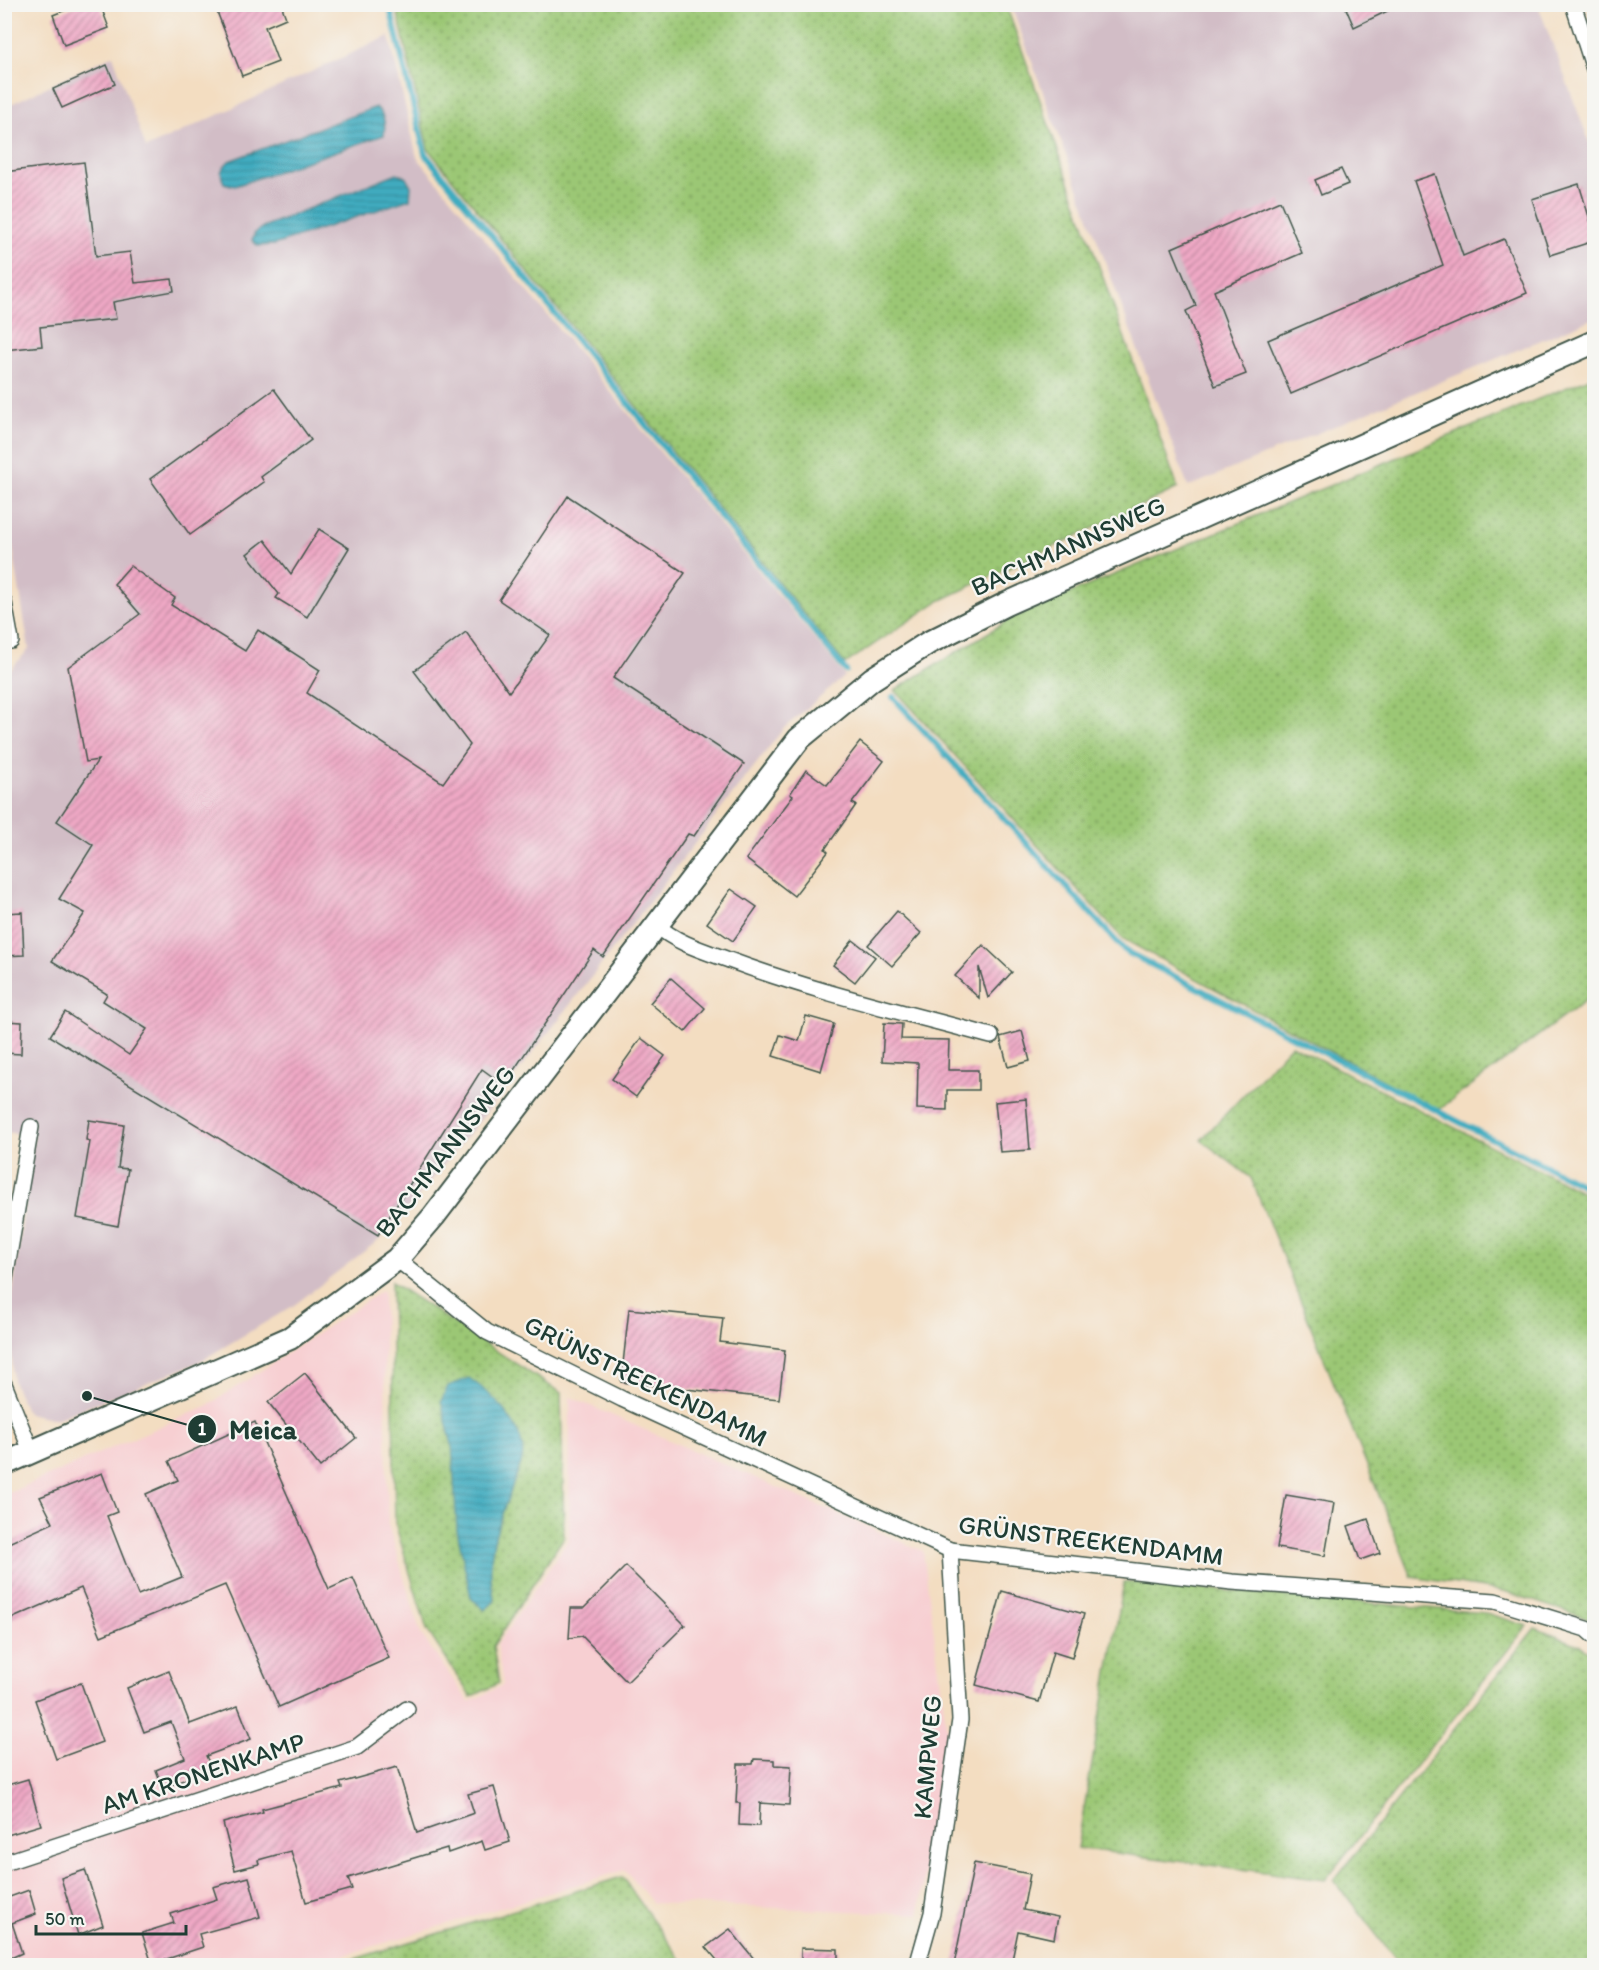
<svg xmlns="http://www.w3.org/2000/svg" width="1599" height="1970" font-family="Itim,sans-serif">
	<defs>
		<pattern id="grass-dots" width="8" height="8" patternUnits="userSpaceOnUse" patternTransform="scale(1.5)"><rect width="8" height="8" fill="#9bc774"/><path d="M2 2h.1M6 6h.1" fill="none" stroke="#7ea360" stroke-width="1.8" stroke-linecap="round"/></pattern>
		<pattern id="water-rules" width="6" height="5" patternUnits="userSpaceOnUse" patternTransform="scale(1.5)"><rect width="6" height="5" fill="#41acc0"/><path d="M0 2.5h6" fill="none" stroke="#368d9d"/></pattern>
		<pattern id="building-hatch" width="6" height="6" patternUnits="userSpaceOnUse" patternTransform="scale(1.5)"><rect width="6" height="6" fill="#efa8c5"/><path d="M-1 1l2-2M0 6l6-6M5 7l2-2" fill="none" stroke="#c18aa1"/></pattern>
	</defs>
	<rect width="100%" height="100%" fill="#f6f6f2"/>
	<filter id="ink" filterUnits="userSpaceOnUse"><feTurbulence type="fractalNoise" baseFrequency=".0167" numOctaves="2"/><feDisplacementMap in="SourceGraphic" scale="12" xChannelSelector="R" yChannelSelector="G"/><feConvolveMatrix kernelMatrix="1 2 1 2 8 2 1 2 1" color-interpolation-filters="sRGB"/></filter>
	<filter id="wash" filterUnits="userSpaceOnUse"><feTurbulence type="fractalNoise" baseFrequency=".008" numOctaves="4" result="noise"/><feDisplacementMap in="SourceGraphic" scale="24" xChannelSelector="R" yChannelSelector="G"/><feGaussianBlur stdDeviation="1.35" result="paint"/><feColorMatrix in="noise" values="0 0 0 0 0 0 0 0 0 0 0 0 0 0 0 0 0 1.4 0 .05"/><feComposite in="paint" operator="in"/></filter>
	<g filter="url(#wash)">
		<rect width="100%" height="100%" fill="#f3ddc1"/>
		<polygon fill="#f7cfd2" points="383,1290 388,1524 421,1634 469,1702 503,1685 497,1645 569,1539 570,1397 923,1551 947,1731 919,1914 653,1903 625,1870 312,1965 5,1965 4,1495 209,1405"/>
		<g fill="#d2bdc6">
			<polygon points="1011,5 1538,5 1594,155 1594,318 1188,487"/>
			<polygon points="389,36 417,157 845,676 784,728 501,1094 415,1201 379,1240 293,1306 197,1363 56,1419 27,1413 13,1381 10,1313 34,1136 5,1132 5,676 29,649 5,501 5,107 113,55 146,148"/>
		</g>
		<g fill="url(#grass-dots)" stroke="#5d8254" stroke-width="1.5">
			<polygon points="396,5 1006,5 1178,488 937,602 845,664 428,149"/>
			<polygon points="1594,376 1594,994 1438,1110 1123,939 895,690 1015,616"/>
			<polygon points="1291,1045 1594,1198 1594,1621 1504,1591 1412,1577 1251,1178 1201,1140"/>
			<polygon points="391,1282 561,1393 564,1537 493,1646 499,1683 471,1697 427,1630 395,1523"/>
			<polygon points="1124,1582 1486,1613 1527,1626 1325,1880 1077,1848"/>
			<polygon points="1535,1628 1581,1646 1594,1655 1594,1965 1400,1965 1334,1880"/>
			<polygon points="622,1877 685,1965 335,1965"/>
		</g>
		<g fill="url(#water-rules)" stroke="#30747a" stroke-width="1.5">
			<path d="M376 107C384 115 386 123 384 135L235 186 224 183C219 173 221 169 229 161Z"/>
			<polygon points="397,173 406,177 411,186 410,199 274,245 258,246 252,240 255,233 263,227"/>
			<path d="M469 1378C491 1393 528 1429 522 1459 520 1469 514 1480 511 1490 496 1529 484 1559 495 1601L485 1610 471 1598 457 1530 452 1445 441 1401 448 1386Z"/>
		</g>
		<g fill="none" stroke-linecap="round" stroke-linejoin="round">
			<g stroke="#41acc0" stroke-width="6">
				<polyline points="389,4 425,154 846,671"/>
				<polyline points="893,697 1125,951 1594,1191"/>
			</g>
		</g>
		<g id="blocks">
			<g fill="url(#building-hatch)">
				<polygon points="81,4 100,4 109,28 64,45 53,15"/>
				<polygon points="214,4 281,4 286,18 265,27 278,62 242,76"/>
				<polygon points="1344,4 1402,4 1354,27"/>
				<polygon points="107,65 115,84 62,108 53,89"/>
				<polygon points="84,162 96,256 130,252 135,283 172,279 174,291 113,302 116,319 40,327 42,346 4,350 4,172"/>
				<polygon points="1341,169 1348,184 1321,195 1315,180"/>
				<polygon points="1435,174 1463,256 1504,239 1527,293 1291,394 1268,340 1443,265 1414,181"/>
				<polygon points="1579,184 1594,233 1594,241 1550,255 1532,199"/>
				<polygon points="1280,201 1302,253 1214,291 1246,374 1215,386 1186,311 1196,306 1172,248"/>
				<polygon points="274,389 311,440 261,477 264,482 190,535 150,479"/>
				<polygon points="568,496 685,573 613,678 744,764 694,836 688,834 603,957 594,950 504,1085 482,1069 378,1235 50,1036 65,1012 129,1055 147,1029 103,1001 107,994 52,961 85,913 59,899 93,845 57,821 98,760 86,762 68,667 140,614 114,584 130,566 175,598 171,605 245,651 258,630 320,670 307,693 443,783 470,745 414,671 466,632 509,692 550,635 499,600"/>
				<polygon points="319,529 349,548 307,617 276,598 279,594 247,554 265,540 291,574"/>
				<polygon points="860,742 884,761 852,803 856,805 825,849 828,852 794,896 746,859 793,796 790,794 806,770 827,785"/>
				<polygon points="731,889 757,907 733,941 707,923"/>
				<polygon points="897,911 921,933 892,966 868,945"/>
				<polygon points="22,912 24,955 4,956 4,913"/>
				<polygon points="853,940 875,957 855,982 833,965"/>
				<polygon points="983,945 1012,972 988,998 979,967 979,998 955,976"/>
				<polygon points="671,978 705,1008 685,1032 650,1003"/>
				<polygon points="806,1016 834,1024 821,1071 773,1056 780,1035 799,1041"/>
				<polygon points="4,1021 22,1022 21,1054 4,1053"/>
				<polygon points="884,1023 902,1024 901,1039 949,1040 948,1070 978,1070 978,1090 947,1090 947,1110 917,1109 918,1063 882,1061"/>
				<polygon points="1022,1031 1030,1061 1008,1067 1000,1037"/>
				<polygon points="641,1038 665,1056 636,1097 612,1079"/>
				<polygon points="1026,1099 1030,1150 1000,1152 995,1102"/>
				<polygon points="89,1120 124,1125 118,1168 128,1169 118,1226 77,1218 90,1141 86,1140"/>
				<polygon points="629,1309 723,1318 720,1342 785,1350 779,1399 621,1382"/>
				<polygon points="305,1373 356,1438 320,1467 268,1402"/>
				<polygon points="255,1422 329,1589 353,1578 389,1658 279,1707 225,1585 101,1636 81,1588 4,1622 4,1545 53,1523 40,1497 102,1473 117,1512 107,1516 138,1595 182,1577 146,1494 178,1480 169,1461"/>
				<polygon points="1286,1495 1334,1503 1325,1556 1277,1548"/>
				<polygon points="1368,1519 1380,1553 1360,1560 1348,1526"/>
				<polygon points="626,1566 685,1625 627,1682 582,1636 569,1638 571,1608 584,1608"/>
				<polygon points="1002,1591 1084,1614 1072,1658 1053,1652 1039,1702 976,1685"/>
				<polygon points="169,1671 190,1724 238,1706 251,1739 206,1756 212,1769 163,1788 156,1770 185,1758 171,1722 144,1732 127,1688"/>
				<polygon points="81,1683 102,1742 56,1759 35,1700"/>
				<polygon points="754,1759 774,1760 774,1765 791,1766 789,1805 760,1803 759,1826 739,1825 740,1803 736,1803 738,1764 753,1764"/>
				<polygon points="397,1767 417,1833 474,1813 468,1794 494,1787 510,1842 485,1850 482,1841 448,1853 447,1848 348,1878 352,1889 306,1902 291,1851 258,1860 259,1864 235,1870 223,1823 263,1812 262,1809 342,1788 340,1783"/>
				<polygon points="28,1779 41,1825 4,1836 4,1786"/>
				<polygon points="974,1863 1030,1874 1023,1910 1058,1917 1054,1939 1018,1931 1011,1965 954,1965"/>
				<polygon points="85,1870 103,1925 78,1935 61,1878"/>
				<polygon points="249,1877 260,1917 199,1934 203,1947 152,1964 142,1933 174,1923 171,1914 217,1899 213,1887"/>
				<polygon points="29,1890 36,1914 12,1923 22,1953 4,1961 4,1899"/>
				<polygon points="730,1929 759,1965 721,1965 706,1947"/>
				<polygon points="801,1948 838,1949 838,1965 801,1965"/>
			</g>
		</g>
	</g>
	<g filter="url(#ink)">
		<use href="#blocks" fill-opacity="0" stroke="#3f5549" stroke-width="1.5"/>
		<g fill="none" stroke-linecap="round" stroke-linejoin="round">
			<g stroke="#3f5549" stroke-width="18">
				<g id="street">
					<polyline points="1573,4 1594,69"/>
					<polyline points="4,602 11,641"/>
					<path d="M655 924C676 943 704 951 729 960 814 992 903 1012 991 1036"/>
					<polyline points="397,1259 487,1332 622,1399 950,1550 1232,1582 1495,1601 1586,1629 1594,1636"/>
					<polyline points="4,1284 31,1127"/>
					<polyline points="4,1384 31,1451"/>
					<polyline points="4,1863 357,1747 407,1709"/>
					<polyline points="917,1966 932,1913 960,1720 950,1550"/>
				</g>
			</g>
			<g stroke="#3f5549" stroke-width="26">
				<polyline id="secondary" points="4,1464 290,1338 397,1259 434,1216 799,739 872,679 928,643 1006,604 1594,342"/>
			</g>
			<use href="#street" stroke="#fff" stroke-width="15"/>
			<use href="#secondary" stroke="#fff" stroke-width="22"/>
		</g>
	</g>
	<g text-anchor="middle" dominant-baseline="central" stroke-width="4.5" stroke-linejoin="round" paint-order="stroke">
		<g font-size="26" fill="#1f3d34" stroke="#f6f6f2">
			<text transform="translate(1068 546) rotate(-24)">BACHMANNSWEG</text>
			<text transform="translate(445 1151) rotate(-52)">BACHMANNSWEG</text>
			<text transform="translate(646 1381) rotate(26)">GRÜNSTREEKENDAMM</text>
			<text transform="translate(1091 1540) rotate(7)">GRÜNSTREEKENDAMM</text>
			<text transform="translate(927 1757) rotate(-85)">KAMPWEG</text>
			<text transform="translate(203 1773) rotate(-18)">AM KRONENKAMP</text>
		</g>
	</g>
	<path fill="none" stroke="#1f3d34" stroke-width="2" d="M87 1396L202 1429"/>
	<g fill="#1f3d34" stroke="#f6f6f2" stroke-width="2">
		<circle cx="87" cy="1396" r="6"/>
		<circle cx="202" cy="1429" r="15"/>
	</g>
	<g font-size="18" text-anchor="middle" font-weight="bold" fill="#fff">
		<text x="202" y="1435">1</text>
	</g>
	<g font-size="27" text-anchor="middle" font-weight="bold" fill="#1f3d34" stroke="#f6f6f2" stroke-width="4.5" stroke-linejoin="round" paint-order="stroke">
		<text x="263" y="1439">Meica</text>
	</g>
	<rect width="1599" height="1970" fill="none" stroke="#f6f6f2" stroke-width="24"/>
	<path d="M36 1925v9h150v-9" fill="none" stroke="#1f3d34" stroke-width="3"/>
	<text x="45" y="1925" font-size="18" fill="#1f3d34" stroke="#f6f6f2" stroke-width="4.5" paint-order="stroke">50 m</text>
</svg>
